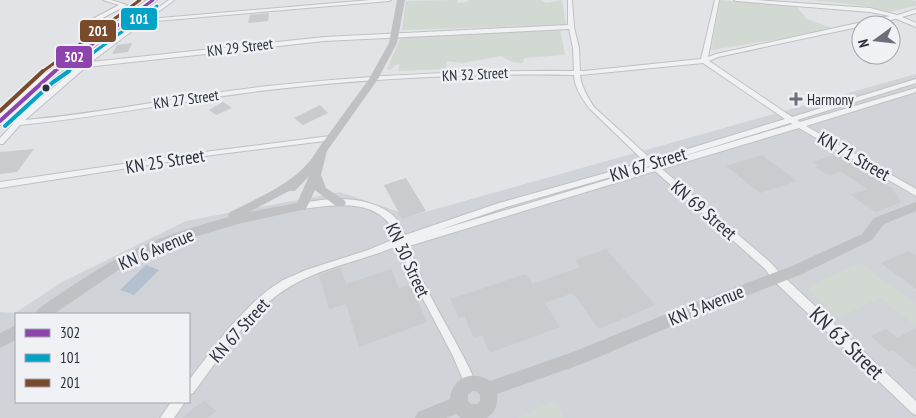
<svg xmlns="http://www.w3.org/2000/svg" width="916" height="418" font-family="'PT Sans Narrow',sans-serif">
	<rect width="100%" height="100%" fill="#e1e3e6"/>
	<path fill="#d0d3d8" fill-rule="evenodd" d="M916 74V418H0V312L15 313 62 282 186 221 340 192 411 216ZM16 314H189V402H16Z"/>
	<g fill="#d2d9d2">
		<polygon points="457,0 459,3 467,2 469,0 541,0 546,3 562,0 566,25 402,30 406,1"/>
		<polygon points="720,0 796,6 807,19 832,28 780,39 711,50"/>
		<polygon points="811,0 911,0 916,1 916,6 890,12 865,6"/>
		<polygon points="560,29 565,55 524,58 523,63 512,62 501,56 463,63 446,61 447,69 398,71 400,64 395,65 391,70 387,69 401,37"/>
		<polygon points="860,263 916,304 916,326 880,298 838,318 810,290 810,285"/>
		<polygon points="554,400 564,418 518,418"/>
	</g>
	<polygon fill="#b3c0ce" points="146,265 159,270 134,295 120,290"/>
	<g fill="#c9cbce">
		<polygon points="269,13 268,21 248,23 250,15"/>
		<polygon points="132,43 128,52 112,54 117,45"/>
		<polygon points="223,102 232,108 216,115 209,110"/>
		<polygon points="320,105 328,113 303,125 294,118"/>
		<polygon points="34,149 17,172 0,174 0,152"/>
		<polygon points="838,154 892,188 901,202 876,212 850,195 867,189 840,171 831,175 826,174 815,167 818,166 813,162"/>
		<polygon points="762,155 797,181 760,193 726,166"/>
		<polygon points="406,178 426,211 402,219 384,185"/>
		<polygon points="606,249 655,305 599,329 573,293 545,303 560,327 490,353 482,335 474,338 464,316 459,318 450,299 526,274 533,284 580,267 575,260"/>
		<polygon points="909,251 916,256 916,289 881,263"/>
		<polygon points="340,267 346,284 391,269 399,288 410,285 427,322 359,347 346,304 329,309 319,275"/>
		<polygon points="916,328 916,369 893,350 889,352 871,336 886,329 897,338"/>
		<polygon points="205,401 216,411 208,418 182,418 195,407"/>
	</g>
	<g fill="none" stroke-linecap="round" stroke-linejoin="round">
		<g stroke="#bfc1c4" stroke-width="2">
			<g id="minor">
				<polygon points="103,0 111,0 127,5 89,25 85,25 85,23 119,5"/>
				<path d="M169 0H174L149 19 371 0H391L389 1 144 22 91 62 324 37 568 25V0H572L574 27 579 48 580 71H584L701 59 715 0H719L708 57 716 54 890 16 870 12 736 1 734 0H756L870 8 897 15 898 17 895 19 718 57 709 61 792 117 916 79V83L797 120 800 122 916 88V92L806 126 916 189V196L799 128 662 169 771 263 782 275 916 401V415L912 413 774 281 765 269 655 171 409 246C424 294 456 336 476 383L474 387 470 389 466 387 453 356 412 278 400 248 396 250 392 248C363 260 330 266 302 280 254 303 224 352 193 393L189 395V380L229 328 254 302 268 290 283 280 306 270 368 250 397 238C382 197 338 204 302 209L299 208 298 206 299 204C327 197 366 195 390 213 397 218 402 227 405 235L499 203 645 162 590 109C583 100 574 87 574 75 472 73 369 78 268 90 185 100 103 117 20 125L3 144H0V138L13 124 3 120 0 121V117L3 116 16 120C64 76 116 38 169 0ZM569 29 573 48 574 71C472 70 369 75 268 86 187 95 106 113 25 120L86 67 324 41ZM703 63 785 119 652 160 594 107C588 98 581 86 580 75ZM790 123 793 124 657 164ZM649 166 650 167 436 231 506 207Z"/>
				<polygon points="330,136 334,138 333,140 212,155 0,188 0,182 212,151"/>
				<polygon points="171,402 185,402 174,418 160,418"/>
			</g>
		</g>
		<g stroke="#bfc1c4" stroke-width="2">
			<polygon id="tertiary" points="916,9 916,13 902,17 916,23 916,27 892,17"/>
		</g>
		<g stroke="#b4b6ba" stroke-width="2">
			<polygon id="trunk" points="147,0 157,0 51,79 4,124 0,125 0,114 43,75"/>
		</g>
		<use href="#minor" fill="#f0f1f3" fill-rule="evenodd"/>
		<use href="#tertiary" fill="#f0f1f3" fill-rule="evenodd"/>
		<g fill="#bfc1c5" fill-rule="evenodd">
			<path d="M397 0H405L397 43 378 79 327 151 321 175 326 188 344 200 346 203 344 206H336L315 190 306 209 238 224 181 241 142 258 117 271 54 314H36L38 309C64 291 90 273 118 258 153 239 191 227 229 217L228 215 230 212C263 195 299 182 318 149L369 79 389 43ZM309 176 297 203 249 212 289 191H295Z"/>
			<path d="M916 202V211L884 224 872 240 802 274 691 318 582 364 497 394C499 404 494 413 487 418H461L456 414 446 418H415L418 412 450 399C452 377 473 370 490 381L573 352 681 308 792 266 862 234 874 218ZM472 391H476L480 395V401L477 404H471L468 401V395Z"/>
			<polygon points="16,325 16,340 0,348 0,333"/>
		</g>
		<use href="#trunk" fill="#f5f5f6" fill-rule="evenodd"/>
		<g stroke="#eff1f5" stroke-width="5.5">
			<polyline id="bus-1-far1" points="54,72 153,0"/>
		</g>
		<g stroke="#eff1f5" stroke-width="7">
			<polyline id="bus-1" points="0,121 55,71"/>
		</g>
		<g stroke="#eff1f5" stroke-width="5.5">
			<polyline id="bus-2-far1" points="67,72 157,6"/>
		</g>
		<g stroke="#eff1f5" stroke-width="7">
			<polyline id="bus-2" points="5,126 52,83 69,71"/>
		</g>
		<g stroke="#eff1f5" stroke-width="5.5">
			<polyline id="bus-3-far1" points="42,72 140,0"/>
		</g>
		<g stroke="#eff1f5" stroke-width="7">
			<polyline id="bus-3" points="0,111 43,71"/>
		</g>
		<use href="#bus-1-far1" stroke="#8e44ad" stroke-width="3"/>
		<use href="#bus-1" stroke="#8e44ad" stroke-width="4"/>
		<use href="#bus-2-far1" stroke="#02a3c7" stroke-width="3"/>
		<use href="#bus-2" stroke="#02a3c7" stroke-width="4"/>
		<use href="#bus-3-far1" stroke="#7a4b2a" stroke-width="3"/>
		<use href="#bus-3" stroke="#7a4b2a" stroke-width="4"/>
	</g>
	<circle fill="#2a313c" stroke="#eff1f5" stroke-width="2" cx="46" cy="88" r="4.5"/>
	<path fill="#6a6f78" stroke="#eff1f5" stroke-width="2" d="M793.5 91.5h5v5h5v5h-5v5h-5v-5h-5v-5h5z"/>
	<g text-anchor="middle" dominant-baseline="central" stroke-width="5" stroke-linejoin="round" paint-order="stroke">
		<g font-size="15" fill="#2a313c" stroke="#eff1f5">
			<text transform="translate(240 47) rotate(-7)">KN 29 Street</text>
			<text transform="translate(475 74) rotate(-3)">KN 32 Street</text>
			<text transform="translate(186 99) rotate(-8)">KN 27 Street</text>
		</g>
		<g font-size="15" fill="#2a313c" stroke="#eff1f5" text-anchor="start">
			<text x="807" y="99">Harmony</text>
		</g>
		<g font-size="18" fill="#2a313c" stroke="#eff1f5">
			<text transform="translate(854 156) rotate(30)">KN 71 Street</text>
			<text transform="translate(165 161) rotate(-9)">KN 25 Street</text>
			<text transform="translate(648 164) rotate(-17)">KN 67 Street</text>
			<text transform="translate(704 210) rotate(41)">KN 69 Street</text>
			<text transform="translate(156 249) rotate(-23)">KN 6 Avenue</text>
			<text transform="translate(408 260) rotate(65)">KN 30 Street</text>
			<text transform="translate(706 305) rotate(-22)">KN 3 Avenue</text>
			<text transform="translate(239 330) rotate(-48)">KN 67 Street</text>
		</g>
		<g font-size="21" fill="#2a313c" stroke="#eff1f5">
			<text transform="translate(847 343) rotate(44)">KN 63 Street</text>
		</g>
	</g>
	<g stroke="#eff1f5" stroke-width="2">
		<rect x="120" y="7" width="38" height="24" rx="5" fill="#02a3c7"/>
		<rect x="79" y="19" width="38" height="24" rx="5" fill="#7a4b2a"/>
		<rect x="55" y="45" width="38" height="24" rx="5" fill="#8e44ad"/>
	</g>
	<g font-size="14" text-anchor="middle" font-weight="bold" fill="#fff">
		<text x="139" y="24">101</text>
		<text x="98" y="36">201</text>
		<text x="74" y="62">302</text>
	</g>
	<rect x="15" y="313" width="175" height="90" fill="#eff1f5" stroke="#a0a4ab"/>
	<rect x="25" y="329" width="25" height="8" fill="#8e44ad" stroke="#a0a4ab"/>
	<text x="60" y="338" font-size="15" fill="#2a313c">302</text>
	<rect x="25" y="354" width="25" height="8" fill="#02a3c7" stroke="#a0a4ab"/>
	<text x="60" y="363" font-size="15" fill="#2a313c">101</text>
	<rect x="25" y="379" width="25" height="8" fill="#7a4b2a" stroke="#a0a4ab"/>
	<text x="60" y="388" font-size="15" fill="#2a313c">201</text>
	<g transform="translate(876 40) rotate(255)"><circle r="24" fill="#eff1f5" stroke="#a0a4ab"/>
	<path d="M0-4L9 19L0 12L-9 19Z" fill="#6a6f78"/>
	<text y="-8" font-size="14" font-weight="bold" text-anchor="middle" fill="#2a313c">N</text>
	</g>
</svg>
